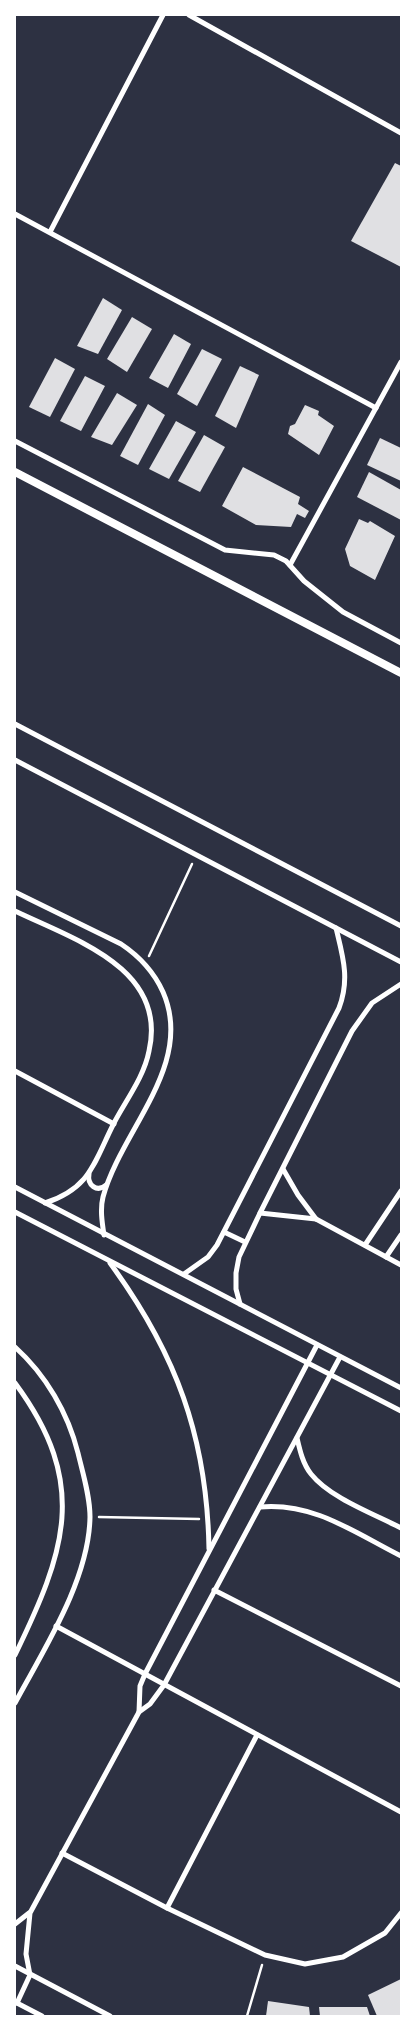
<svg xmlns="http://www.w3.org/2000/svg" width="416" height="2031" font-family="Karla,sans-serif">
	<rect width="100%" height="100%" fill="#2d3142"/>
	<g fill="#e0e0e3">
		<polygon points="395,163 401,166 401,267 351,241"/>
		<polygon points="103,298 122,310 98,354 77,346"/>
		<polygon points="132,317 152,329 127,372 107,359"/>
		<polygon points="174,334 191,344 168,388 149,378"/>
		<polygon points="202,349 222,359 197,406 177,394"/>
		<polygon points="55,358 75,369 50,417 29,407"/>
		<polygon points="240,366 259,375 236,428 215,416"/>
		<polygon points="85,376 105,386 81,431 60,421"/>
		<polygon points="117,393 137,405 112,445 91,437"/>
		<polygon points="148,404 165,415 138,465 120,456"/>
		<polygon points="305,405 319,411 318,415 334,426 319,455 288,434 290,426 295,424"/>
		<polygon points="176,421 196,432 169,479 149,469"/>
		<polygon points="204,435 225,447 200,492 178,481"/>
		<polygon points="380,438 401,448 401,481 367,465"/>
		<polygon points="243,467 300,497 298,504 309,511 305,518 297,514 291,527 256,525 222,506"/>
		<polygon points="369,472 401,490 401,520 357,497"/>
		<polygon points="359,519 368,523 370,521 395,536 375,580 350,566 345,549"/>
		<polygon points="401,1979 401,2016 377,2016 368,1995"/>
		<polygon points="268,2001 309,2007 310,2016 266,2016"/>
		<polygon points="319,2007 367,2007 370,2016 320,2016"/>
	</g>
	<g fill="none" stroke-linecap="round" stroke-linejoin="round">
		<g stroke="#fff" stroke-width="2.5">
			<polyline points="149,956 192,864"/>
			<polyline points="99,1517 199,1519"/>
			<polyline points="247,2016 262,1965"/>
		</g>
		<g stroke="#fff" stroke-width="5">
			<polyline points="189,15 401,133"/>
			<polyline points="15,214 376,408"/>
			<polyline points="50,232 163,15"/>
			<polyline points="15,441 225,550 274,555 286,561 304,581 343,612 401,643"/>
			<polyline points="290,565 401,362"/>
			<polyline points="15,724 401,926"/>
			<polyline points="15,760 401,962"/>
			<path d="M15 892 121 944C139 956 154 972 163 992 195 1065 121 1130 103 1197 100 1209 102 1222 104 1235"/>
			<path d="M15 911C73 939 168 968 149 1051 144 1077 126 1100 114 1123 94 1162 91 1188 45 1203"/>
			<polyline points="15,1071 114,1124"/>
			<polyline points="283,1169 298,1195 316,1219"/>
			<path d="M89 1174C87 1185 97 1193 106 1185"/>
			<polyline points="15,1187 401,1388"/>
			<polyline points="15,1212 401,1411"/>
			<polyline points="260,1213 316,1219 401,1265"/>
			<polyline points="224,1232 245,1242"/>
			<polyline points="365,1245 401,1191"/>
			<polyline points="386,1257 401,1235"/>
			<path d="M110 1263C176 1353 207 1437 209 1549"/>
			<path d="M184 1274 208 1257 217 1245 339 1008C350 979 343 957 336 928"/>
			<polyline points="240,1304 236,1289 236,1273 239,1257 260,1213 352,1031 372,1003 401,984"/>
			<path d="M15 1347C46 1375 68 1413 78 1453 83 1474 90 1496 90 1517 89 1580 44 1649 15 1703"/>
			<path d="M15 1383C90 1484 65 1552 15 1655"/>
			<path d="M297 1438C300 1451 303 1464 311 1474 330 1498 374 1514 401 1528"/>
			<path d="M260 1507C314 1502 355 1533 401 1556"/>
			<polyline points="214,1590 401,1686"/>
			<polyline points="56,1626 401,1812"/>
			<polyline points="139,1712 140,1686 145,1674 317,1345"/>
			<polyline points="62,1853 167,1908 265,1955 305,1964 343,1957 385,1933 401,1913"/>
			<polyline points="167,1908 257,1735"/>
			<polyline points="15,1924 29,1913"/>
			<polyline points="15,1966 110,2016"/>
			<polyline points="15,2002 42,2016"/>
			<polyline points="17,2003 30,1975 26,1954 30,1913 139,1712 150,1704 164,1685 340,1357"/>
		</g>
		<polyline stroke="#fff" stroke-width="8" points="15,472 401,673"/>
	</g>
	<rect width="416" height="2031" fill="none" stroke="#ffffff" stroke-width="32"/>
</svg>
